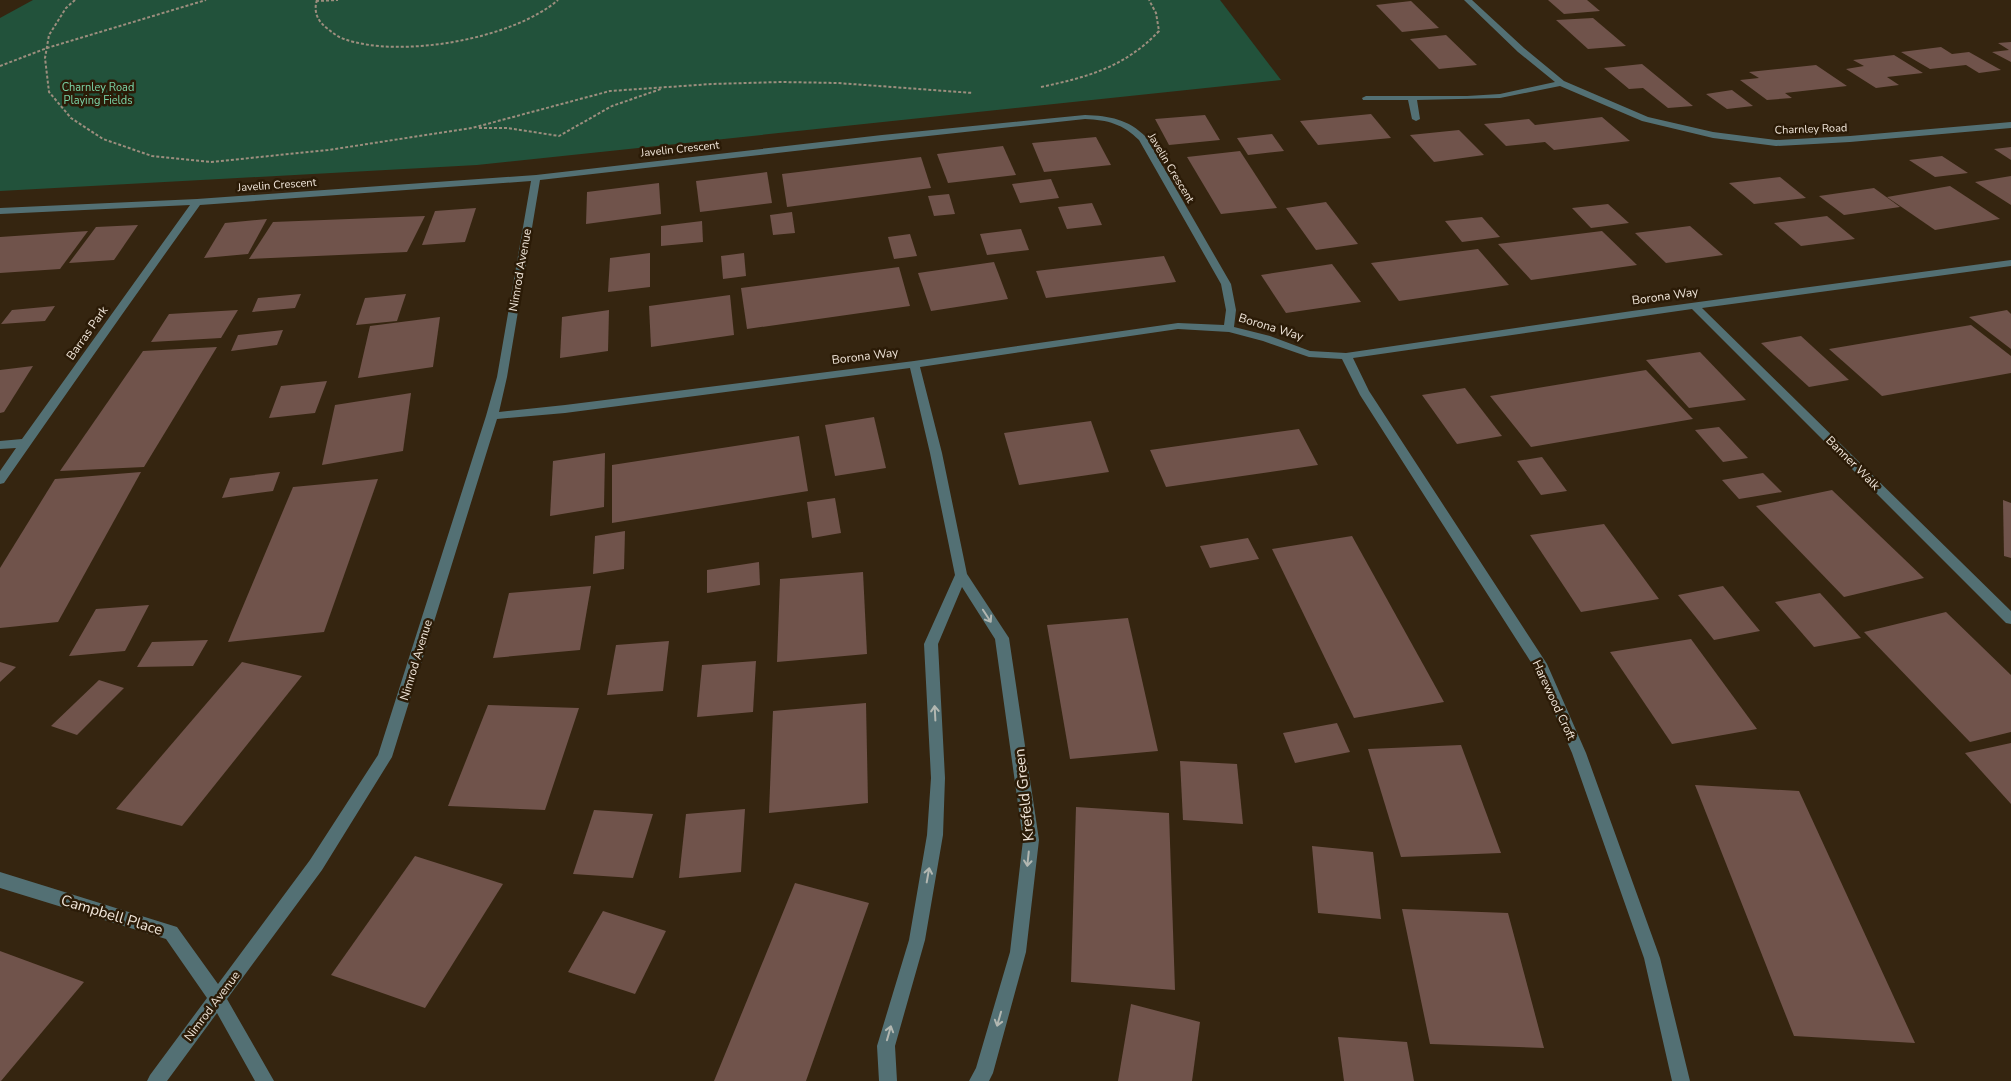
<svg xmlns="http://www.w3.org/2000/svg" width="2011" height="1081" font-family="'Nunito Sans',sans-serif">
	<rect width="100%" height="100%" fill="#352510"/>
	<polygon fill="#22523b" points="33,0 1220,0 1281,80 477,165 0,191 0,18"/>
	<g fill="#70534b">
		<polygon points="1548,0 1587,0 1600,11 1564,14"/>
		<polygon points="1411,1 1439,28 1402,32 1376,5"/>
		<polygon points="1593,18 1626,46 1588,49 1556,20"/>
		<polygon points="1446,35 1477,65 1439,69 1410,39"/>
		<polygon points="2011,42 2011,62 1992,52 2009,50 1998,43"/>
		<polygon points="1941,47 1952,54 1969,52 2001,70 1979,73 1966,65 1930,69 1901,52"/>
		<polygon points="1894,55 1923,73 1887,77 1899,85 1876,88 1846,69 1864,66 1853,60"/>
		<polygon points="1642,64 1693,106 1668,108 1643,88 1629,89 1604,68"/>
		<polygon points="1816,65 1847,86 1785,93 1792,98 1767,100 1740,80 1759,78 1749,72"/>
		<polygon points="1732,90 1753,106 1727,109 1706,94"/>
		<polygon points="1371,114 1391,138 1318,145 1300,121"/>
		<polygon points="1205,115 1220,140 1169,145 1155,119"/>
		<polygon points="1602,117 1630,141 1554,150 1545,142 1506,146 1484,124 1529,119 1535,125"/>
		<polygon points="1459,130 1484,155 1434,162 1410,135"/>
		<polygon points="1272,134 1284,151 1248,155 1237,138"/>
		<polygon points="1096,137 1111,165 1044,172 1032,143"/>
		<polygon points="1003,146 1016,175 948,183 937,154"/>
		<polygon points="2011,147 2011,160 1994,149"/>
		<polygon points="1240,151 1277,208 1221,214 1187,157"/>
		<polygon points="1942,156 1968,173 1935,177 1909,160"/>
		<polygon points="921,157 931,188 787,207 782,174"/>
		<polygon points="767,172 772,203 700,212 696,181"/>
		<polygon points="2011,176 2011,205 1975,182"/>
		<polygon points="1780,177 1806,198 1754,204 1729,183"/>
		<polygon points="1051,179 1059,198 1020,203 1012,184"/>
		<polygon points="659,183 661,214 586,224 587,192"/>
		<polygon points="1950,186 2000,219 1935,230 1887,197"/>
		<polygon points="1874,188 1900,207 1844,215 1819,196"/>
		<polygon points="949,194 955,214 934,216 928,196"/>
		<polygon points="1326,202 1358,244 1316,250 1286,208"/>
		<polygon points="1092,203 1102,225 1067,229 1058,207"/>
		<polygon points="1608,204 1629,223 1591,228 1572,208"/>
		<polygon points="476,208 465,242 422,245 435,211"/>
		<polygon points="792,212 795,233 773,235 770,215"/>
		<polygon points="425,216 407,252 249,259 273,222"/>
		<polygon points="1827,216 1855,239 1801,246 1774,223"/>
		<polygon points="1482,217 1500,237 1462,242 1445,221"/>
		<polygon points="267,219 248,254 204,258 225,223"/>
		<polygon points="702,221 703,242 661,246 661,226"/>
		<polygon points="138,225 114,260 69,263 96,227"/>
		<polygon points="1690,226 1723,255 1666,263 1635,233"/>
		<polygon points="1021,229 1029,250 987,255 980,234"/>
		<polygon points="88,231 60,269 0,273 0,237"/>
		<polygon points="1602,231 1637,265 1531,280 1498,244"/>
		<polygon points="910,234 917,256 894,259 888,237"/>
		<polygon points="1478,249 1509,285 1399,301 1371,263"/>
		<polygon points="650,253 650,287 608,292 610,258"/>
		<polygon points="744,253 746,276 723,279 721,256"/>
		<polygon points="1164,256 1176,282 1046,298 1036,271"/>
		<polygon points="994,262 1008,299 931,311 918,273"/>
		<polygon points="1332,264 1361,302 1286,313 1261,275"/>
		<polygon points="899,267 910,306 747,329 741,288"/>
		<polygon points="301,294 295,308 252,312 258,298"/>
		<polygon points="406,294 397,321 356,325 365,298"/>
		<polygon points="730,295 734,335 651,347 649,306"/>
		<polygon points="55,306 45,321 1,324 12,310"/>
		<polygon points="238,310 221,338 151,342 169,314"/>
		<polygon points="609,310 608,351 560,358 562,317"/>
		<polygon points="2007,310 2011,314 2011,349 1969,317"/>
		<polygon points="440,317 433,367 358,378 370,326"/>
		<polygon points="1971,325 2011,356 2011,373 1882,396 1829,349"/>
		<polygon points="283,330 277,345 231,351 238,335"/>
		<polygon points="1801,336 1849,380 1809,387 1761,343"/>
		<polygon points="217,347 144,467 60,471 143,351"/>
		<polygon points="1700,352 1746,400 1689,408 1646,360"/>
		<polygon points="33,366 4,412 0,413 0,370"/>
		<polygon points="1646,370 1693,419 1531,447 1490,396"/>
		<polygon points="327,381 315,413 269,418 281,386"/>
		<polygon points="1465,388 1502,436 1457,444 1422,395"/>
		<polygon points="411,393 403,451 322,465 335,405"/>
		<polygon points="874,417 886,468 835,476 825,425"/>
		<polygon points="1091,421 1109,472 1019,485 1004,433"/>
		<polygon points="1719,427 1748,458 1723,462 1695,430"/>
		<polygon points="1299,429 1318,465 1166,487 1150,450"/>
		<polygon points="799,436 808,491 612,523 612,465"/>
		<polygon points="605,453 604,507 550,516 553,461"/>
		<polygon points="1542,457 1567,491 1541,495 1517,461"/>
		<polygon points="141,472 58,622 0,628 0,568 55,479"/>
		<polygon points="280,472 273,491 222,498 230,478"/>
		<polygon points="1763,473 1782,492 1739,499 1722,480"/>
		<polygon points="378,479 324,632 228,642 293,487"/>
		<polygon points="1832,490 1924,578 1844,597 1756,506"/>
		<polygon points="835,498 841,533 812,538 807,502"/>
		<polygon points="2003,500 2011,503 2011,558 2004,556"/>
		<polygon points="1604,524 1659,599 1581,612 1530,535"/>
		<polygon points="625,531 624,569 593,574 595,536"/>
		<polygon points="1352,536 1444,702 1354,718 1272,549"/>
		<polygon points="1248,538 1259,559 1210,568 1200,546"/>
		<polygon points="759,562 760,585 707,593 707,570"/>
		<polygon points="863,572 867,654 777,662 780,579"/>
		<polygon points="591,586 580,650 493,658 509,593"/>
		<polygon points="1723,586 1760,631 1714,640 1678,595"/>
		<polygon points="1820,593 1861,638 1814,647 1775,602"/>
		<polygon points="149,605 125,651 69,656 96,609"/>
		<polygon points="1946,612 2011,675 2011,732 1970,742 1864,632"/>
		<polygon points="1128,618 1158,751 1070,759 1047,625"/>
		<polygon points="1691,639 1757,729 1672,744 1610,652"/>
		<polygon points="208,640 193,666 137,667 152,642"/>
		<polygon points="669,641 663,691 607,695 616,645"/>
		<polygon points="756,661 753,712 697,717 702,665"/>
		<polygon points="0,662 16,667 0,682"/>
		<polygon points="242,662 302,676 182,826 116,809"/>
		<polygon points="99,680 124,688 77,735 51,726"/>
		<polygon points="866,703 868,803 769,813 773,711"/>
		<polygon points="488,705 579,708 545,810 448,806"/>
		<polygon points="1337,723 1350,752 1295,763 1283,733"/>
		<polygon points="2011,743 2011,804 1965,753"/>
		<polygon points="1461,745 1501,853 1401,857 1368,749"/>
		<polygon points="1180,761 1237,764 1243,824 1183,820"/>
		<polygon points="1695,785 1799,791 1915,1043 1794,1036"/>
		<polygon points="1076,807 1169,813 1175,990 1071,982"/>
		<polygon points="745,809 741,872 679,878 686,814"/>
		<polygon points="594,810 653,814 633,878 573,874"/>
		<polygon points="1312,846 1373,852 1381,919 1318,913"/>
		<polygon points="415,856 503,884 425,1008 331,975"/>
		<polygon points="795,883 869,903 806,1081 714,1081"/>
		<polygon points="1402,909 1508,913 1544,1048 1430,1044"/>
		<polygon points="603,911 666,931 635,994 568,972"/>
		<polygon points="0,951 84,982 1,1081 0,1081"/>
		<polygon points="1131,1004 1200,1022 1192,1081 1118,1081"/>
		<polygon points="1338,1037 1407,1042 1414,1081 1344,1081"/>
	</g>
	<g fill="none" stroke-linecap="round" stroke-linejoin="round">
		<g stroke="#9c8e7e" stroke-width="2" stroke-dasharray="3 2" stroke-linecap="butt">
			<polyline points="75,0 66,8 49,35 45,58 49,92 71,118 103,139 152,156 211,162 328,150 472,128 610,91 712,84 781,82 838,83 973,93"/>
			<path d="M317 0C313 12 318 22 328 29 333 33 338 37 344 39 400 59 513 39 558 0"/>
			<polyline points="316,1 338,0"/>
			<polyline points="0,66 47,48 206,0"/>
			<path d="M1041 87C1088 77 1125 67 1159 31L1156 13 1149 0"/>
			<polyline points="479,128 507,128 559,136 612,106 661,89"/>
		</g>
		<g fill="#537074" fill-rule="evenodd">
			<polygon points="1464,0 1472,0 1524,48 1564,81 1648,117 1713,132 1776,140 1850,136 2011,122 2011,128 1850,142 1776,146 1713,138 1642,121 1560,86 1500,98 1417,100 1420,119 1416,121 1412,119 1408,100 1363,100 1362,98 1366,96 1467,96 1500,94 1555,82 1518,52"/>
			<path d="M1085 115C1110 116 1128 119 1146 137L1231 284 1236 310 1234 327 1270 336 1310 351 1346 353 1632 311 2011 260V266L1702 308 2011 611V624L2006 623 1692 309 1353 358 1369 391 1547 664 1586 753 1660 958 1690 1081H1672L1644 958 1572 753 1534 667 1360 395 1342 359 1309 357 1263 341 1229 332 1178 329 920 367 942 453 967 574 1009 638 1039 840 1026 952 993 1073 989 1081H969L976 1068 1010 952 1023 840 995 639 962 587 938 644 945 778 943 835 925 940 895 1046 897 1081H879L877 1046 909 940 927 835 931 778 924 644 955 575 930 453 910 368 565 413 497 419 392 757 322 870 227 999 274 1081H255L217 1013 167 1081H147L150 1075 207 998 166 939 0 888V872L177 927 218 984 310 860 378 755 486 416 497 377 531 181 200 205C134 297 68 391 4 483L0 484V471L16 448 0 449V441L22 439 190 205 0 214V208L197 199 536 175 882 135ZM1085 119C1108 120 1123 124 1139 140L1221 284 1226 310 1224 325 1178 323 914 361 565 405 499 412 507 377 540 180 882 141Z"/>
		</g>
	</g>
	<defs><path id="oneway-shaft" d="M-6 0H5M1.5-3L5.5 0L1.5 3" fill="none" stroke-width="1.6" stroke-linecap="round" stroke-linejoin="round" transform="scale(1.25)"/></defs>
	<g stroke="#b2b7b1">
		<use href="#oneway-shaft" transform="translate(987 616) rotate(57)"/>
		<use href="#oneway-shaft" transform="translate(935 713) rotate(-93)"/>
		<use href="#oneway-shaft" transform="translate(1028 859) rotate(96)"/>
		<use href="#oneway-shaft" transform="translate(928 875) rotate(-80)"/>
		<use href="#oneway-shaft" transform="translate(999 1019) rotate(106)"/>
		<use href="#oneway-shaft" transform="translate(889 1033) rotate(-74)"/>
	</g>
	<g text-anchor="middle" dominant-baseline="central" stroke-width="5" stroke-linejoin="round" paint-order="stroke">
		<g font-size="11" fill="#7bd4a8" stroke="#2b1b07">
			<text x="98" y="87">Charnley Road<tspan x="98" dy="13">Playing Fields</tspan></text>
		</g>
		<g font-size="11" fill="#f1e6da" stroke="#2b1b07">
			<text transform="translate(1811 129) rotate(-2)">Charnley Road</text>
			<text transform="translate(680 149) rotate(-6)">Javelin Crescent</text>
			<text transform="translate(1171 168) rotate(59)">Javelin Crescent</text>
			<text transform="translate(277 185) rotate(-4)">Javelin Crescent</text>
		</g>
		<g font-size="12" fill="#f1e6da" stroke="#2b1b07">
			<text transform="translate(520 270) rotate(-80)">Nimrod Avenue</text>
			<text transform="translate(1665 296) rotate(-8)">Borona Way</text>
			<text transform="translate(1271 327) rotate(17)">Borona Way</text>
			<text transform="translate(87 333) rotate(-55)">Barras Park</text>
			<text transform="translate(865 356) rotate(-7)">Borona Way</text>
			<text transform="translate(1853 463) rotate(45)">Banner Walk</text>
			<text transform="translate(416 660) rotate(-73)">Nimrod Avenue</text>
			<text transform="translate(1554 700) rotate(65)">Harewood Croft</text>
			<text transform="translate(212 1006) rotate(-53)">Nimrod Avenue</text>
		</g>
		<g font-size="15" fill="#f1e6da" stroke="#2b1b07">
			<text transform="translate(1024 795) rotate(-96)">Krefeld Green</text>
			<text transform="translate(112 915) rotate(17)">Campbell Place</text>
		</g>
	</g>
</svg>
